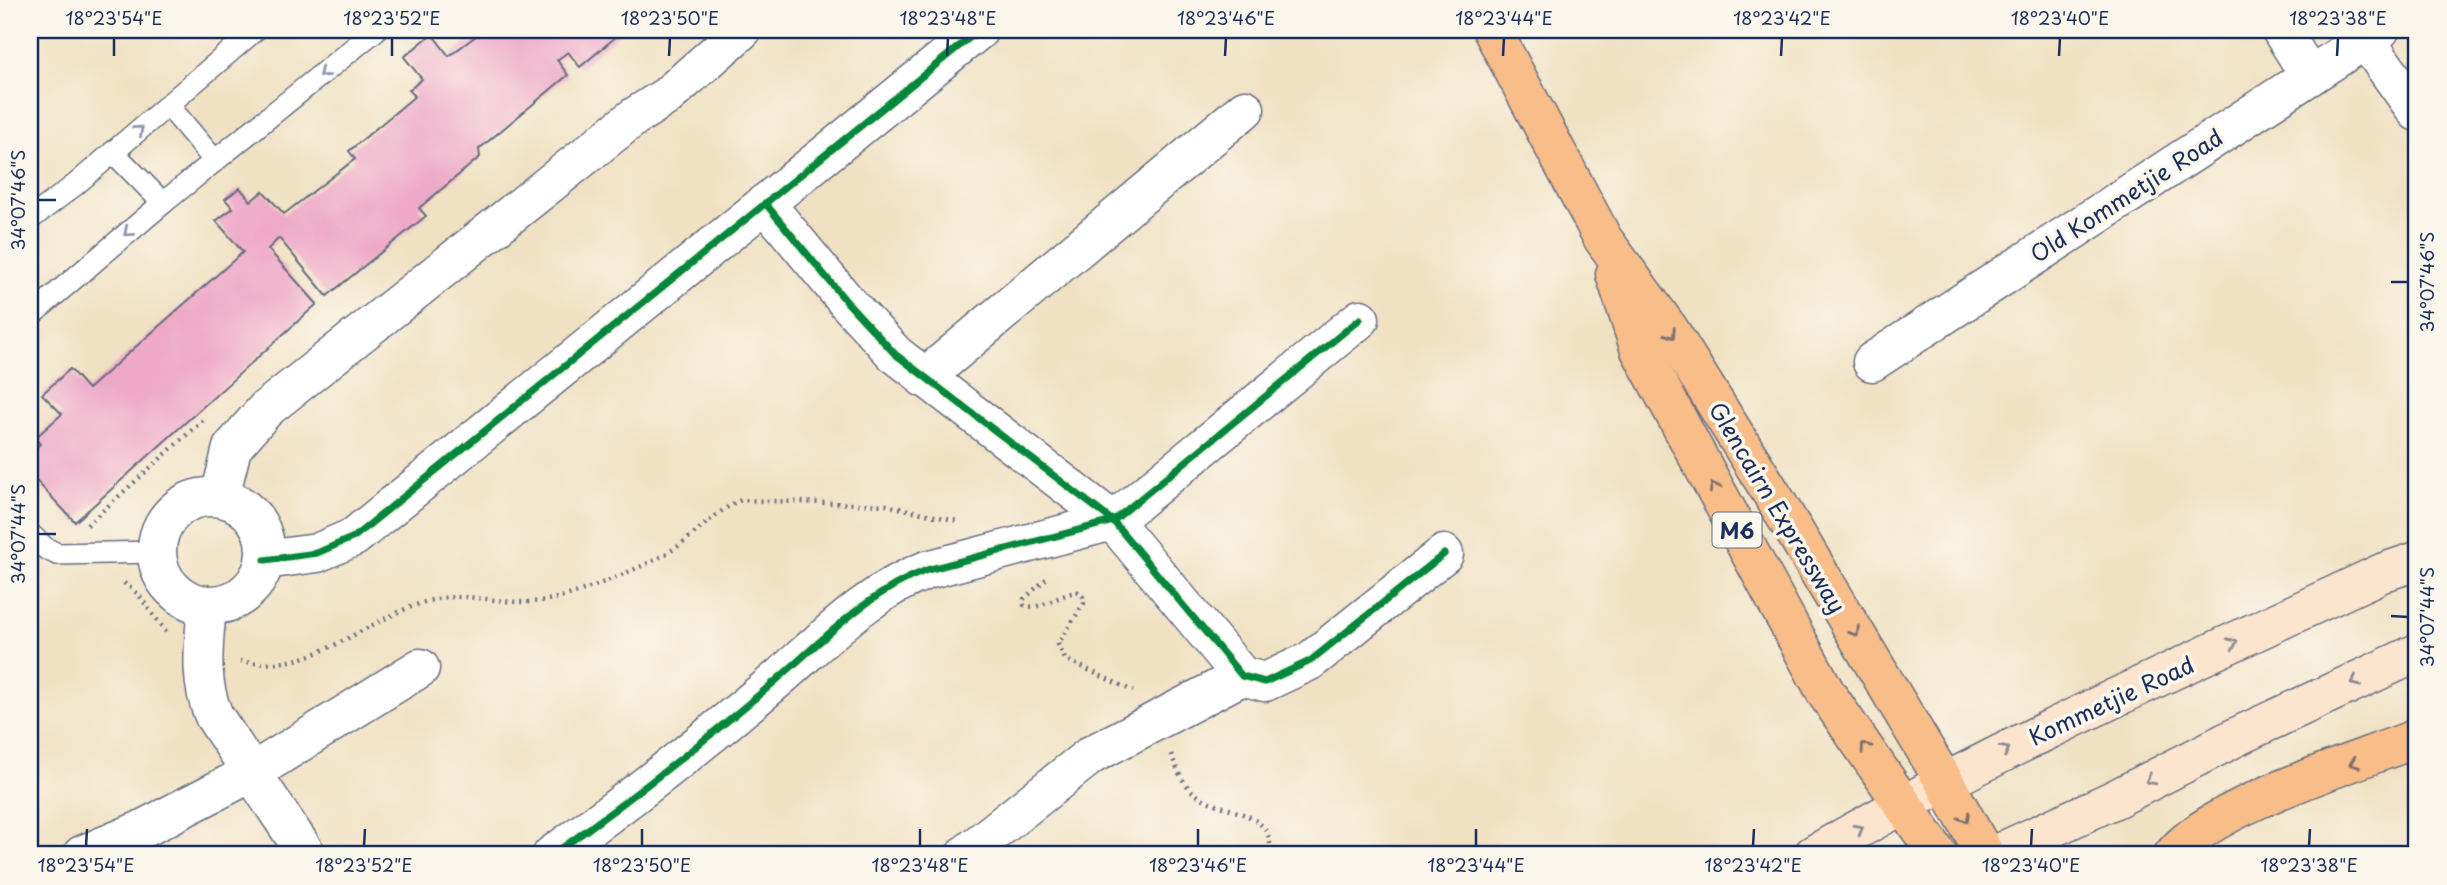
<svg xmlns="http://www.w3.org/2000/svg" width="2447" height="885" font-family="'Playpen Sans',sans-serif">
	<rect width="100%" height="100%" fill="#fbf7ec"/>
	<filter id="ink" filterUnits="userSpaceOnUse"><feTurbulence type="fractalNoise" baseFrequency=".0143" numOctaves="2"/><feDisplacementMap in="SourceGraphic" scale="14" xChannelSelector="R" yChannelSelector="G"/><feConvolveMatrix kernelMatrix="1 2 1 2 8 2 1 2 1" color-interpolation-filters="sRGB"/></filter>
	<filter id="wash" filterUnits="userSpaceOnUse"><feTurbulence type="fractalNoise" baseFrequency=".00686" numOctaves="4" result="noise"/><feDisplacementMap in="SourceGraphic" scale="28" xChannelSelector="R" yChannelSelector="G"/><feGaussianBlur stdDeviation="1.57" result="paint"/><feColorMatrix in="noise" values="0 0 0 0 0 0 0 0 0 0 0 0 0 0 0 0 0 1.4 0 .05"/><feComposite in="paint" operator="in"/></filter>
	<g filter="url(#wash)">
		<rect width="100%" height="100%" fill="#f0e1c3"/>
		<g id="blocks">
			<polygon fill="#eea9c7" points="484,30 624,30 580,67 568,52 557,60 568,75 479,149 480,157 419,208 426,216 327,296 279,238 268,249 317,304 75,522 30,474 30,453 40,444 35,438 62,414 42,394 70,369 88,389 243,252 216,221 233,208 225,199 240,188 251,201 263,191 284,214 355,159 349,151 415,96 409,90 422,79 404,57 432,34 449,56"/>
		</g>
	</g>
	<g filter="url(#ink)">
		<use href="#blocks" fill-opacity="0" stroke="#666d81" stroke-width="2"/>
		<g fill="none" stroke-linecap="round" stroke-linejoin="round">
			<g stroke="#666d81" stroke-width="24">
				<g id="service">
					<polyline points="168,105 215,161"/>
					<polyline points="113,152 163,203"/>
					<polyline points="30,219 75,185 255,30"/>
					<polyline points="30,316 163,203 376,30"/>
					<polyline points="30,534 45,548 57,554 157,552"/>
				</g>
			</g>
			<g stroke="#666d81" stroke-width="41">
				<g id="minor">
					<polyline points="2281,30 2310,76"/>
					<polyline points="2365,39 2417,112"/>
					<polyline points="765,203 846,301 895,354 1113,521 1242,676 1265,682 1310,661 1444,554"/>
					<polyline points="1872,362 2380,30"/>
					<polyline points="924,378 1245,109"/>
					<polyline points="220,497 232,448 266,409 634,117 667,96 742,30"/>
					<circle cx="211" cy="551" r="54"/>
					<polyline points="265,560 317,553 354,537 979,30"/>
					<path d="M207 605C204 643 198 680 214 716L307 855"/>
					<polyline points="82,855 139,831 251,773 420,668"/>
					<path d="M552 855C626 803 697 747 766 689 818 646 863 594 927 570L1113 521 1360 319"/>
					<polyline points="965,855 1091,755 1242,676"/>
				</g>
			</g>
			<g stroke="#666d81" stroke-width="41">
				<g id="secondary">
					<path d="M1813 855C1997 748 2192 662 2384 572L2417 561"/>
					<polyline points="1994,855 2115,799 2240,735 2417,653"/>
				</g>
			</g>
			<g stroke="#666d81" stroke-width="41">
				<g id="primary">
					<polyline points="1492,30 1603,239 1669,329 1775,499 1944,781 1985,855"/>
					<polyline points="1615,274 1640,350 1826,693 1938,855"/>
					<path d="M2173 855C2213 805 2354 763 2417 738"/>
				</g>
			</g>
			<g stroke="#666d81" stroke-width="4.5" stroke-dasharray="2 5" stroke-linecap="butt">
				<polyline points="87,525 203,420"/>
				<path d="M1046 579 1024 599V605C1040 612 1060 593 1078 592L1083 597 1084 603 1058 644 1065 659 1133 691"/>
				<polyline points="124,583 138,594 166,632"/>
				<path d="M240 661C314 676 360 621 428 601 463 591 494 603 528 602 564 601 602 583 635 569 649 563 664 555 677 547 699 531 716 511 741 500L886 505 957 521"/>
				<path d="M1171 754C1178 771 1184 789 1202 798 1230 814 1275 812 1270 855"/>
			</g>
			<use href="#service" stroke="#fff" stroke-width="21"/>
			<use href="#minor" stroke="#fff" stroke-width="38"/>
			<use href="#secondary" stroke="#fce5cf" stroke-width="38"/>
			<use href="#primary" stroke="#f8bd88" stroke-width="38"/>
			<g stroke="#fbf7ec" stroke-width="11">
				<g id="cycleway">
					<polyline points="765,203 846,301 895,354 1113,521 1242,676 1265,682 1310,661 1444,554"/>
					<polyline points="265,560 317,553 354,537 979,30"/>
					<path d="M552 855C626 803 697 747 766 689 818 646 863 594 927 570L1113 521 1360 319"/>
				</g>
			</g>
			<use href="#cycleway" stroke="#00873e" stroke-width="7"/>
		</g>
		<defs><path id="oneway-chevron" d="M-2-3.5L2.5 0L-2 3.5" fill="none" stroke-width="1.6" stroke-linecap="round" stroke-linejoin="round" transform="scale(1.75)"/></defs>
		<g stroke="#8d97ae">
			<use href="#oneway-chevron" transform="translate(323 73) rotate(141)"/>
			<use href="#oneway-chevron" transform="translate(139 130) rotate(-41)"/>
			<use href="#oneway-chevron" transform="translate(128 232) rotate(140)"/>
		</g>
		<g stroke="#7e6f71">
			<use href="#oneway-chevron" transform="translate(1671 334) rotate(57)"/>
			<use href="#oneway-chevron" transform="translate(1714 487) rotate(-118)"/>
			<use href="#oneway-chevron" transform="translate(1855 632) rotate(59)"/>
			<use href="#oneway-chevron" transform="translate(1865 747) rotate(-126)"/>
			<use href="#oneway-chevron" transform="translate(2354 763) rotate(159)"/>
			<use href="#oneway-chevron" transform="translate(1965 818) rotate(61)"/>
		</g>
		<g stroke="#8c8a96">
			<use href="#oneway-chevron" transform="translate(2233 643) rotate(-25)"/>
			<use href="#oneway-chevron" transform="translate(2355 682) rotate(155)"/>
			<use href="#oneway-chevron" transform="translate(2005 750) rotate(-27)"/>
			<use href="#oneway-chevron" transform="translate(2150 780) rotate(153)"/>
			<use href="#oneway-chevron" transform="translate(1859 829) rotate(-30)"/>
		</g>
	</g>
	<path fill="none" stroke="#1b2f5e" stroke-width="2.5" d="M114 56V38M392 56V38M669 56 670 38M947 56 948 38M1225 56 1226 38M1503 56 1504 38M1781 56 1782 38M2059 56 2060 38M2337 56 2338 38M38 200H56M2391 282H2408M38 534H56M2391 616 2408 617M86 846 87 829M364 846 365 829M642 846V829M920 846V829M1198 846V829M1476 846V829M1753 846 1754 829M2031 846 2032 829M2309 846 2310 829"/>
	<g text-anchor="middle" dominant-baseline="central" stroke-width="7" stroke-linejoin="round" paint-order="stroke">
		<rect fill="#fbf7ec" stroke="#5e6b89" stroke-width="2" x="1712.5" y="512.5" width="49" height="35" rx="5"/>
		<g font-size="21" font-weight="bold" fill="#1b2f5e">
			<text x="1737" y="530">M6</text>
		</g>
		<g font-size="23" fill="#1b2f5e" stroke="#fbf7ec">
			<text transform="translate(2126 195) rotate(-33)">Old Kommetjie Road</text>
			<text transform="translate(1778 507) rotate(59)">Glencairn Expressway</text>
			<text transform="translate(2111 700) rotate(-25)">Kommetjie Road</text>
		</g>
	</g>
	<rect width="2447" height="885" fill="none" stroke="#fbf7ec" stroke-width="77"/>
	<rect x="38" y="38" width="2370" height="808" fill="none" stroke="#1b2f5e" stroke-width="2.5"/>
	<g font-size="18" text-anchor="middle" fill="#1b2f5e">
		<text x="114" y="25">18°23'54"E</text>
		<text x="392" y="25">18°23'52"E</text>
		<text x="670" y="25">18°23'50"E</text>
		<text x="948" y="25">18°23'48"E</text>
		<text x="1226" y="25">18°23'46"E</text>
		<text x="1504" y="25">18°23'44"E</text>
		<text x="1782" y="25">18°23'42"E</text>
		<text x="2060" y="25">18°23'40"E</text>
		<text x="2338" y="25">18°23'38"E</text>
		<text transform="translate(19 200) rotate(-90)" y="6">34°07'46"S</text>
		<text transform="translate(2428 282) rotate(-90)" y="6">34°07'46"S</text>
		<text transform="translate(19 534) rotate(-90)" y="6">34°07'44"S</text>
		<text transform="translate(2428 617) rotate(-90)" y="6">34°07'44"S</text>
		<text x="86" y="872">18°23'54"E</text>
		<text x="364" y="872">18°23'52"E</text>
		<text x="642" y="872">18°23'50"E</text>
		<text x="920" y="872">18°23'48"E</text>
		<text x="1198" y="872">18°23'46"E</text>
		<text x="1476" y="872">18°23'44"E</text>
		<text x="1753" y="872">18°23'42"E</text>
		<text x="2031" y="872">18°23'40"E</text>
		<text x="2309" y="872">18°23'38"E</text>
	</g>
</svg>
